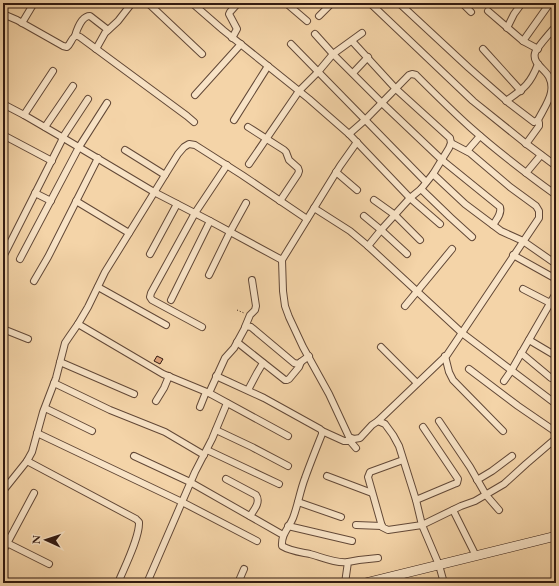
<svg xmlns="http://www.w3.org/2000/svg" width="559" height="586" font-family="'EB Garamond',serif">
	<rect width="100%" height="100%" fill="#f4d4a8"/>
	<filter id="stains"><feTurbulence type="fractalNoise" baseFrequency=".005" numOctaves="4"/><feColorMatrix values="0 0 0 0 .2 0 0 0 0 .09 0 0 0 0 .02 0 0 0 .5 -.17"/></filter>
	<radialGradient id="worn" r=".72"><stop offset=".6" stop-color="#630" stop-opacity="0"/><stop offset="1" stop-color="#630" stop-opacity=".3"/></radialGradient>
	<polygon fill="#dca079" stroke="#321a11" points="157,356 163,359 160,364 154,361"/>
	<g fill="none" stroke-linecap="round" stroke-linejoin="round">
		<g stroke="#624837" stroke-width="8">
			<g id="street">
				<polyline points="148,3 202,54"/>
				<polyline points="192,3 223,30 309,99 349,134 410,198 440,224"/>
				<polyline points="286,3 307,21"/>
				<polyline points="370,3 473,101 524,142 556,166"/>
				<path d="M399 3 469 68 509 103 534 122 538 120C542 112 550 100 551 92 552 87 551 81 549 77 545 69 532 63 535 53 537 47 551 32 556 26"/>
				<polyline points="462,3 471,12"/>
				<polyline points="488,11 523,41 538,49"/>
				<path d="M3 14 17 20 63 46 67 47C72 43 72 33 80 37L187 116 194 122"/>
				<polyline points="319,16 332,3"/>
				<polyline points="22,23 34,3"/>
				<polyline points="507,28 514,14 522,3"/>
				<path d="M315 34 333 54 382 103 442 160 500 207C502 214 496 220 493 225"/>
				<path d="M75 36C77 29 82 16 90 16L108 30"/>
				<polyline points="232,38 237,29 229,14 230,12 238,3"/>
				<polyline points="352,41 396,89 450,138 451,143 449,148 433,174 421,189 410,198 381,230 368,246"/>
				<polyline points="523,41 550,3"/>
				<polyline points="291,44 426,182"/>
				<polyline points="96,49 105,33 118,21 132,3"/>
				<polyline points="483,49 521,91"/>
				<polyline points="353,73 368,57"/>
				<polyline points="195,95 241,44"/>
				<path d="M506 101C523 89 530 85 538 64"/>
				<polyline points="3,104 24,115 60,136 154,192 210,221 282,260"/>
				<polyline points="24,115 53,71"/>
				<polyline points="234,120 268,66"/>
				<polyline points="45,127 73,86"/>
				<polyline points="248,127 284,150 286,152 289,160 298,168 299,171 298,174 280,201"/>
				<path d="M349 134 365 120 409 75 412 74 416 75C434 93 452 111 471 128 498 152 527 174 556 195"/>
				<polyline points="3,135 52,161"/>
				<polyline points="357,142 340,166 282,260 283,291 285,306 289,317 303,347 329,394 349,437 354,439 360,438 372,425 378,421 385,424 393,435 399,446 416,500 422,525 439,565 444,583"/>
				<polyline points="526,144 539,126 539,123 538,120"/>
				<polyline points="125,150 165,175"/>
				<polyline points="467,151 480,136"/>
				<polyline points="249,164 299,91 318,72 333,54 362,33"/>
				<polyline points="336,172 357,190"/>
				<polyline points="526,173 541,155"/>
				<polyline points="433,174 465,204 501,231 523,241 556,264"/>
				<polyline points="421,189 450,217 472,237"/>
				<polyline points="35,193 51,201"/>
				<polyline points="374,200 395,215 420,240"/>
				<polyline points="76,201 129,233"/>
				<polyline points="314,208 350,231 368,246 462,333 556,404"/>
				<polyline points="364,216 381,230 407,254"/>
				<polyline points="150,254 177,204"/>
				<polyline points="513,255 556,279"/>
				<polyline points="3,257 61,142 63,137 88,99"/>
				<polyline points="20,259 79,147 107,103"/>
				<polyline points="209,275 230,232 246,203"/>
				<polyline points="34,281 48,257 98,158"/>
				<polyline points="98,287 166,325"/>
				<polyline points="523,289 556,306"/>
				<polyline points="171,300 210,221"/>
				<polyline points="405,306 452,249"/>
				<polyline points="78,324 163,374 209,393 288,436"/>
				<polyline points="202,327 152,300 150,297 151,293 195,213 227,165"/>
				<polyline points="245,327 250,315 255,310 256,306 252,280"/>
				<polyline points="3,329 28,339"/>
				<polyline points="529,340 556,356"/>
				<polyline points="237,342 285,380 287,380 289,379 299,367 301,362"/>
				<polyline points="381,347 417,383"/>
				<polyline points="521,353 551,378"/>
				<polyline points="445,356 449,372 453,380 503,431"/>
				<polyline points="60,362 134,394"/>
				<polyline points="469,369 518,406 553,430 556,434"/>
				<path d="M216 376 264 398 320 429 322 431V434C316 449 310 464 305 478 300 491 298 505 293 518 289 528 281 534 282 546 290 551 300 552 310 554 321 557 337 564 348 562"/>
				<polyline points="504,381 511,371 556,293"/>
				<polyline points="54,383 110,410 165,432 204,455"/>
				<polyline points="248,390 257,373 263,363"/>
				<polyline points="209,393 225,358 234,348 246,326 251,327 294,363 298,364 309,356"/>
				<polyline points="156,401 164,388 169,376"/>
				<polyline points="200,407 206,392"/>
				<polyline points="45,408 92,431"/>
				<polyline points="378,421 447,355 539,218 539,211 536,206 510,187 470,153 451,143"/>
				<polyline points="439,421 470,467 486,495 499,510"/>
				<polyline points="216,430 252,447 288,466"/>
				<polyline points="322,431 344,441 348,441 354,439"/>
				<polyline points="37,433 182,502 257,541"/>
				<polyline points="350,441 356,448"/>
				<polyline points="207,450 279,484"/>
				<polyline points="134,456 190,482 283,535"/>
				<polyline points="403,460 370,472 368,477 381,523 382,527 388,530 422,525 461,506 475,501 504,484 526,464 554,440 556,440"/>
				<path d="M27 461 136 519 139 522C140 537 124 568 118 583"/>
				<polyline points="327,476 372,493"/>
				<path d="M226 479 256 495C261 502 254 510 250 516"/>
				<polyline points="477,480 492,471 512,456"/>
				<polyline points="3,491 27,461 32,452 43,412 56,378 65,343 69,337 78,324 88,307 105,272 178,154 184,147 189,144 195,145 242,175 307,219"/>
				<polyline points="416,500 454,484 457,483 458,479 423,427"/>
				<polyline points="298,502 341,517"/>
				<polyline points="453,510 476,556"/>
				<polyline points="356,525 382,526"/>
				<polyline points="288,526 352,541"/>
				<polyline points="7,543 49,564"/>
				<polyline points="3,551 34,493"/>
				<polyline points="147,583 195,472 212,439 227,403"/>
				<polyline points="238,583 244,569"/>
				<polyline points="345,583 348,562 359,560 378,558"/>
			</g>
		</g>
		<g stroke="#321a11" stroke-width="10">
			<polyline id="secondary" points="365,583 556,536"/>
		</g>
		<polyline stroke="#321a11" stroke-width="1" stroke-dasharray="1 2" stroke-linecap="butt" points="237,310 244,313"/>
		<use href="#street" stroke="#f8e3c6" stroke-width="6"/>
		<use href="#secondary" stroke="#f8e3c6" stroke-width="9"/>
	</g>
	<rect width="559" height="586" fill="none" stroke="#f4d4a8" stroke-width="16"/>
	<rect x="4" y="4" width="551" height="578" fill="none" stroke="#321a11" stroke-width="2"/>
	<rect x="8" y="8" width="543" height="570" fill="none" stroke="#321a11"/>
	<g transform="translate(46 540) rotate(273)" stroke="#f8e3c6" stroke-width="3" paint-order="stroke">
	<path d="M0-3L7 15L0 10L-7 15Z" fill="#321a11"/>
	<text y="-6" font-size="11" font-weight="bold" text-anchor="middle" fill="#321a11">N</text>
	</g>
	<rect width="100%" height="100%" filter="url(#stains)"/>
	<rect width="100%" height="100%" fill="url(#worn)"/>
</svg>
